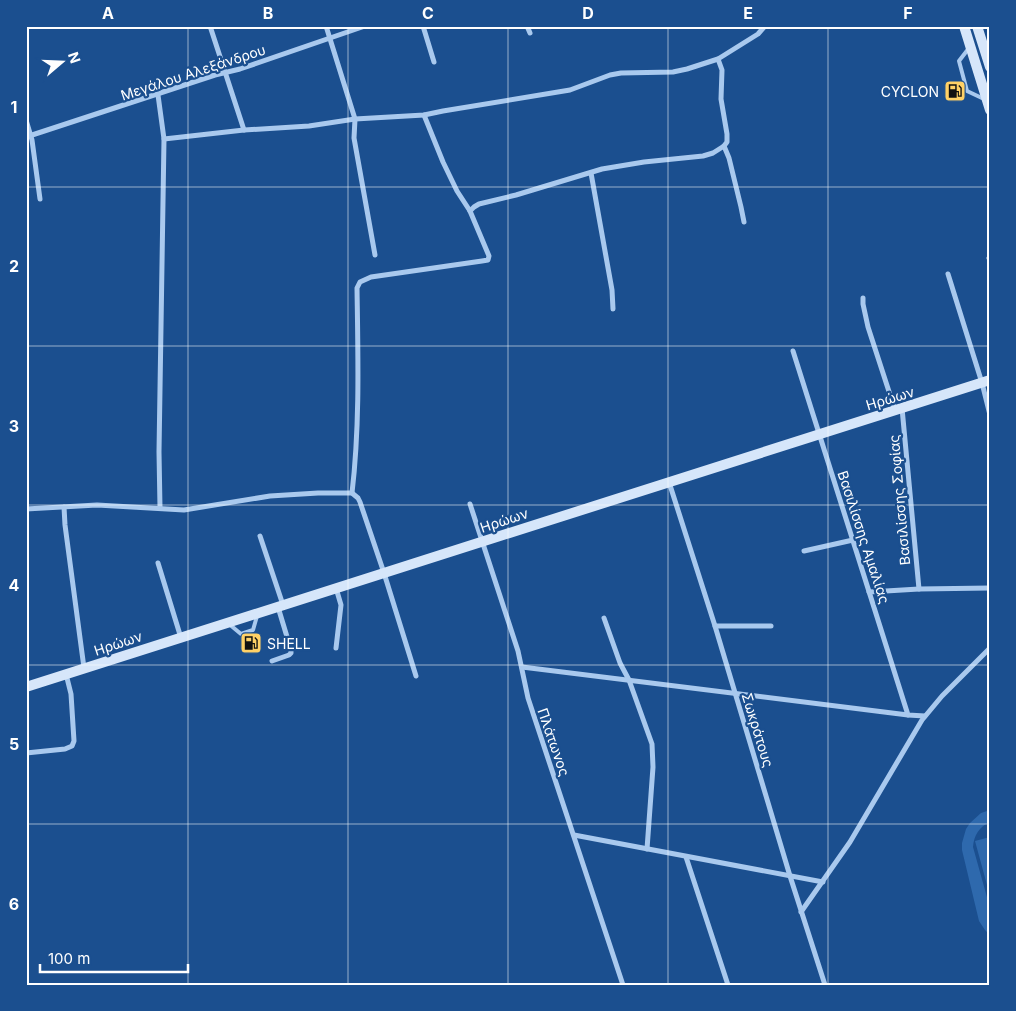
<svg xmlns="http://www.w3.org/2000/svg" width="1016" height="1011" font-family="Inter,sans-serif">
	<rect width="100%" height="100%" fill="#1b4f8f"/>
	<g fill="#2e69ad">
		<path d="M990 810V822C979 827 974 835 973 847L990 908V935L985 930 979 921 962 850V843L966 829 970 823 981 813Z"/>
		<polygon points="990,837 990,885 987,885 975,841"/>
	</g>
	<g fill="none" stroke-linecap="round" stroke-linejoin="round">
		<g stroke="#a9c9ee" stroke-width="4">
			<polyline points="969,48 959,61 967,91 984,99"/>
			<polyline points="229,624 241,634 253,630 257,616"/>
		</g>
		<g stroke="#a9c9ee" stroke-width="5">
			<polyline points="210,26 244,130"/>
			<polyline points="326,26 355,119 354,138 375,255"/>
			<polyline points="423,26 434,62"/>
			<polyline points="527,26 530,33"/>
			<polyline points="158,95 164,139 159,452 160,508"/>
			<polyline points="26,120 32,140 40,199"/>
			<polyline points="26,137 215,75 240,69 365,26"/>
			<polyline points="164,139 244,130 309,126 355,119 424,115 443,111 570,90 610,75 621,73 673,72 687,69 718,59 758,34 765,26"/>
			<polyline points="724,146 729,158 741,207 744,222"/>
			<polyline points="591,173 612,290 613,309"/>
			<polyline points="470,211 474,207 479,204 516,195 602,169 644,162 703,156 713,153 724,146 727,142 727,134 721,99 722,70 718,59"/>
			<polyline points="989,258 990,257"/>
			<polyline points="948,274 982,383 990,415"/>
			<polyline points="863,298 863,304 868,327 895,410"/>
			<polyline points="793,351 908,715 925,716"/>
			<polyline points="902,408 919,589"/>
			<polyline points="669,482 715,626 790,876 825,985"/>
			<path d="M352 493C360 425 358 356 357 288L360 282 371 277 482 261 488 260 489 256 470 211 457 191 443 162 424 115"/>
			<polyline points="470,504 518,651 528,698 623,985"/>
			<polyline points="64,507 65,525 84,668"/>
			<polyline points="26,509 97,505 184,510 270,496 318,493 352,493 358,498 360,502 384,573 416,676"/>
			<polyline points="260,536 283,605"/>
			<polyline points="804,551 853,540"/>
			<polyline points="158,563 181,638"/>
			<polyline points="869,592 919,589 990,588"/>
			<polyline points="604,618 620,663 629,680 652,744 653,767 647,849"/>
			<polyline points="715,626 771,626"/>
			<polyline points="336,648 341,605 336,588"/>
			<polyline points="272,661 289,655 291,653 291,650 278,607"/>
			<polyline points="522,667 908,715"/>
			<polyline points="26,753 65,749 72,746 74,741 71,694 66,674"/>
			<polyline points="574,835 823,882"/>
			<polyline points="686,857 728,985"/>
			<polyline points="801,912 850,842 922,720 942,696 990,648"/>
		</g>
		<g stroke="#d6e6fa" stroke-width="10">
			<polyline points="964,26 990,110"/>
			<polyline points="977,26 990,67"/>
			<polyline points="26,687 990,380"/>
		</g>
	</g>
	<path fill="none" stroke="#fff" stroke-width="1" stroke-opacity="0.55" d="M188 26V985M348 26V985M508 26V985M668 26V985M828 26V985M26 187H990M26 346H990M26 505H990M26 665H990M26 824H990"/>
	<defs>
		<g id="fuel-square" transform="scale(1.125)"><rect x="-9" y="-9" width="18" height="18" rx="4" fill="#ffd166" stroke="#1b4f8f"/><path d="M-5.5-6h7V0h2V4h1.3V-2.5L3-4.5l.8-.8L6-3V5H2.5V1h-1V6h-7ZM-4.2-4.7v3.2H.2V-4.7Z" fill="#111"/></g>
	</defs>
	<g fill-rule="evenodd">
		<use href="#fuel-square" x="955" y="91"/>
		<use href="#fuel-square" x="251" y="643"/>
	</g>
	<g text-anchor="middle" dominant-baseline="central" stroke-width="4.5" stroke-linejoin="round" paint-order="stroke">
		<g font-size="14" fill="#fff" stroke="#1b4f8f">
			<text transform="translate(193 72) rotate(-18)">Μεγάλου Αλεξάνδρου</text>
			<text transform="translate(890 398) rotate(-17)">Ηρώων</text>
			<text transform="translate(899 500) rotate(-95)">Βασιλίσσης Σοφίας</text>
			<text transform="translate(504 520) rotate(-18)">Ηρώων</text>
			<text transform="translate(864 537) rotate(72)">Βασιλίσσης Αμαλίας</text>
			<text transform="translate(118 643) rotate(-18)">Ηρώων</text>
			<text transform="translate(758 730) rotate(73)">Σωκράτους</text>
			<text transform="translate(554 742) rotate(71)">Πλάτωνος</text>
		</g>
		<g font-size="14" fill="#fff" stroke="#1b4f8f" text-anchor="end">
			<text x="939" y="91">CYCLON</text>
			<text x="267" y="643" text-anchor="start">SHELL</text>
		</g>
	</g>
	<rect width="1016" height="1011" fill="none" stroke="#1b4f8f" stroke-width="55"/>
	<g transform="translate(62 62) rotate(71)" stroke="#1b4f8f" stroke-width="4" paint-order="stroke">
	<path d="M0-4L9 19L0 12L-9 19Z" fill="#ffffff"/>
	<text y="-8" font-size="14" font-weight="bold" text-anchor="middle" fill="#ffffff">N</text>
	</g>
	<path d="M40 964v8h148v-8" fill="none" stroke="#ffffff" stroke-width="2.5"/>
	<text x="48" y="964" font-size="15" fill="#ffffff" stroke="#1b4f8f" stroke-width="4" paint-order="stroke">100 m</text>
	<rect x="28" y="28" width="960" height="956" fill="none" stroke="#fff" stroke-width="2"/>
	<g font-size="16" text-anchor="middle" font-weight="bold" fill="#fff">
		<text x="108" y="19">A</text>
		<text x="268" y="19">B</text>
		<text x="428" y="19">C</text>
		<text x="588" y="19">D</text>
		<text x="748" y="19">E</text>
		<text x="908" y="19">F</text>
		<text x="14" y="113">1</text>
		<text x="14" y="272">2</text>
		<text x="14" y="432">3</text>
		<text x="14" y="591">4</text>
		<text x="14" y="750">5</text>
		<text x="14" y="910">6</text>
	</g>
</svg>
